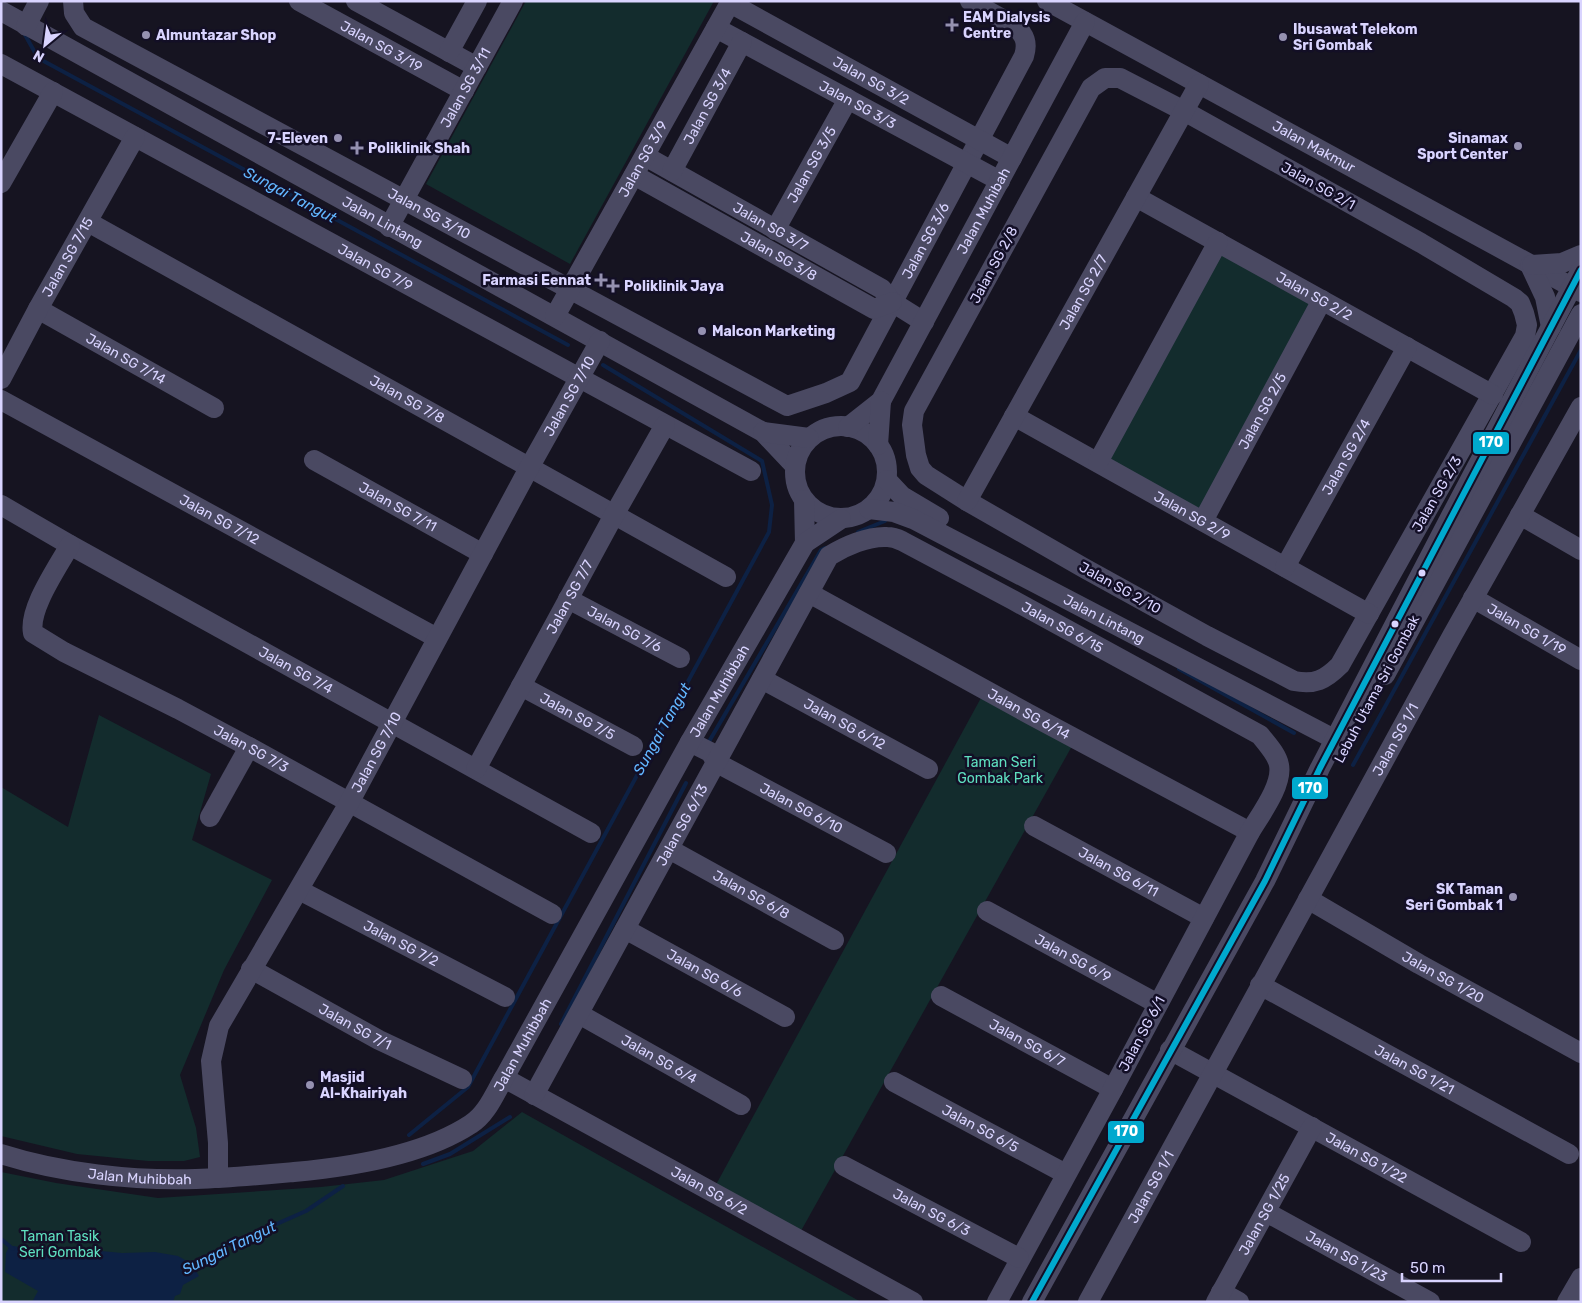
<svg xmlns="http://www.w3.org/2000/svg" width="1582" height="1303" font-family="Rubik,sans-serif">
	<rect width="100%" height="100%" fill="#161421"/>
	<g fill="#132c2d">
		<polygon points="526,1 714,1 570,264 426,184"/>
		<polygon points="1218,242 1322,300 1203,521 1098,462"/>
		<polygon points="982,696 1072,746 797,1238 712,1192"/>
		<polygon points="99,715 211,774 192,840 272,880 224,970 180,1075 196,1128 200,1157 184,1161 148,1161 77,1154 1,1136 1,787 68,827"/>
		<polygon points="522,1112 861,1302 1,1302 1,1172 56,1183 158,1198 321,1187 384,1180 473,1151"/>
	</g>
	<polygon fill="#0d2144" points="15,1246 22,1249 59,1247 122,1253 155,1252 178,1256 192,1264 199,1276 183,1285 180,1294 175,1296 173,1302 32,1302 38,1291 5,1272 6,1253 9,1247"/>
	<g fill="none" stroke-linecap="round" stroke-linejoin="round">
		<g stroke="#0d2144" stroke-width="4">
			<polyline points="24,33 38,58 568,345"/>
			<polyline points="858,532 885,521"/>
			<polyline points="1179,669 1294,733"/>
			<polyline points="707,745 821,550 825,548"/>
			<polyline points="1353,765 1581,350"/>
			<polyline points="561,1024 686,783"/>
			<polyline points="409,1135 468,1087 769,532 772,505 762,461 603,365"/>
			<polyline points="423,1164 450,1154 510,1117"/>
			<polyline points="1,1239 13,1249"/>
			<polyline points="191,1268 227,1246 306,1211 343,1186"/>
		</g>
		<g stroke="#4a4962" stroke-width="20">
			<path id="s1" d="M73 1 74 13 83 27 787 406 826 393 850 382 1024 56C1028 43 1025 35 1015 26L970 1"/>
			<path id="s2" d="M299 1 464 91"/>
			<polyline points="356,1 477,67"/>
			<path id="s3" d="M1047 1 1581 292"/>
			<path id="s4" d="M730 3 1012 158"/>
			<path id="s5" d="M1 11 763 432 795 466"/>
			<polyline points="26,26 39,1"/>
			<path id="s6" d="M716 28 1000 181"/>
			<polyline points="449,52 477,1"/>
			<path id="s7" d="M1 64 751 471"/>
			<path d="M1105 78H1120L1184 111 1421 243 1514 298 1520 303 1524 313 1527 325 1525 336 1340 665C1325 680 1315 685 1294 681L1207 636 1084 568 967 501 926 475 920 468 916 455 912 425 914 411 1091 88Z"/>
			<path id="s8" d="M645 156 882 289 892 302 924 322"/>
			<path id="s9" d="M672 171 742 42"/>
			<path id="s10" d="M634 175 874 309 892 302"/>
			<polyline points="1,183 53,92"/>
			<path id="s11" d="M1136 197 1493 395"/>
			<path id="s12" d="M88 222C302 339 513 459 726 577"/>
			<path id="s13" d="M389 227 513 1"/>
			<path id="s14" d="M775 230 848 99"/>
			<polyline points="1530,265 1545,297 1551,327"/>
			<polyline points="1532,265 1562,263 1581,255"/>
			<path id="s15" d="M38 309 214 408"/>
			<path id="s16" d="M555 316 731 1"/>
			<path id="s17" d="M1 379 38 309 135 137"/>
			<path id="s18" d="M1 400 437 638"/>
			<path id="s19" d="M1014 416 1369 614"/>
			<circle cx="841" cy="472" r="46"/>
			<path id="s20" d="M848 427 881 401 1085 22"/>
			<polyline points="763,432 809,438"/>
			<polyline points="878,445 881,401"/>
			<path id="s21" d="M314 460 483 554"/>
			<polyline points="1098,462 1218,242"/>
			<polyline points="887,480 902,496 939,518"/>
			<polyline points="804,500 805,543"/>
			<path id="s22" d="M967 501 1199 84"/>
			<path id="s23" d="M1 505 70 545 591 833"/>
			<path id="s24" d="M869 509 894 512 913 519 1336 740"/>
			<polyline points="1520,515 1581,550"/>
			<path id="s25" d="M1203 521 1322 300"/>
			<path id="s26" d="M70 545C58 567 28 609 33 633L64 652 178 709 249 747 552 914"/>
			<path id="s27" d="M1285 567 1407 347"/>
			<path id="s28" d="M809 593 1029 714 1250 832"/>
			<path id="s29" d="M1473 598 1581 660"/>
			<path id="s30" d="M568 599 680 658"/>
			<polyline points="1385,675 1581,314"/>
			<path id="s31" d="M762 679 928 769"/>
			<path id="s32" d="M521 686 633 746"/>
			<path id="s33" d="M690 742 710 752 717 763 886 853"/>
			<path id="s34" d="M476 769 614 515 665 425"/>
			<polyline points="210,817 249,747"/>
			<path id="s35" d="M1034 826 1204 918"/>
			<path id="s36" d="M669 849 834 940"/>
			<path id="s37" d="M299 890 505 997"/>
			<path id="s38" d="M1308 899 1419 964 1581 1053"/>
			<path id="s39" d="M987 911 1158 1004"/>
			<path id="s40" d="M625 929 785 1017"/>
			<path id="s41" d="M251 969 379 1040 462 1079"/>
			<path id="s42" d="M1260 985 1569 1154"/>
			<path id="s43" d="M941 996 1113 1089"/>
			<path id="s44" d="M579 1014 741 1105"/>
			<path id="s45" d="M1170 1050 1521 1242"/>
			<path id="s46" d="M504 1078 913 1302"/>
			<path id="s47" d="M894 1082 1066 1174"/>
			<path id="s48" d="M534 1095 829 556C845 546 868 536 887 537 892 537 898 539 902 541L1013 600 1260 735C1266 743 1277 754 1279 765 1283 785 1260 815 1250 832L1113 1089 997 1302"/>
			<path id="s49" d="M1 1154C61 1173 133 1181 196 1179 229 1178 261 1175 294 1172 350 1167 424 1155 471 1124 487 1114 495 1093 504 1078L690 742 805 543 841 519"/>
			<path id="s50" d="M844 1166 1019 1258"/>
			<path id="s51" d="M218 1178V1143L211 1061 219 1026 349 803 529 468 600 341"/>
			<path id="s52" d="M1266 1212 1430 1302"/>
			<polyline points="1221,1292 1239,1302"/>
			<polyline points="1032,1302 1265,881 1320,768 1453,512 1581,270"/>
			<path id="s53" d="M1088 1302 1452 636 1581 407"/>
			<path id="s54" d="M1216 1302 1312 1127"/>
			<polyline points="1567,1302 1581,1278"/>
		</g>
		<g stroke="#130f26" stroke-width="10">
			<polyline id="bus-1" points="1032,1302 1265,881 1320,768 1581,270"/>
		</g>
		<use href="#bus-1" stroke="#00a9ce" stroke-width="6"/>
	</g>
	<g fill="#9591b1" stroke="#130f26" stroke-width="2">
		<path d="M949.5 17.5h5v5h5v5h-5v5h-5v-5h-5v-5h5z"/>
		<circle cx="146" cy="35" r="5"/>
		<circle cx="1283" cy="37" r="5"/>
		<circle cx="338" cy="138" r="5"/>
		<circle cx="1518" cy="146" r="5"/>
		<path d="M354.5 140.5h5v5h5v5h-5v5h-5v-5h-5v-5h5z"/>
		<path d="M598.5 272.5h5v5h5v5h-5v5h-5v-5h-5v-5h5z"/>
		<path d="M610.5 278.5h5v5h5v5h-5v5h-5v-5h-5v-5h5z"/>
		<circle cx="702" cy="331" r="5"/>
		<circle cx="1513" cy="897" r="5"/>
		<circle cx="310" cy="1085" r="5"/>
	</g>
	<g fill="#d9d4ff" stroke="#130f26" stroke-width="2">
		<circle cx="1422" cy="573" r="4.5"/>
		<circle cx="1395" cy="624" r="4.5"/>
	</g>
	<g text-anchor="middle" dominant-baseline="central" stroke-width="5" stroke-linejoin="round" paint-order="stroke">
		<g font-size="14" font-weight="bold" fill="#d9d4ff" stroke="#130f26" text-anchor="start">
			<text x="963" y="17">EAM Dialysis<tspan x="963" dy="16">Centre</tspan></text>
			<text x="1293" y="29">Ibusawat Telekom<tspan x="1293" dy="16">Sri Gombak</tspan></text>
			<text x="156" y="35">Almuntazar Shop</text>
			<text x="328" y="138" text-anchor="end">7-Eleven</text>
			<text x="1508" y="138" text-anchor="end">Sinamax<tspan x="1508" dy="16">Sport Center</tspan></text>
			<text x="368" y="148">Poliklinik Shah</text>
			<text x="591" y="280" text-anchor="end">Farmasi Eennat</text>
			<text x="624" y="286">Poliklinik Jaya</text>
			<text x="712" y="331">Malcon Marketing</text>
			<text x="1503" y="889" text-anchor="end">SK Taman<tspan x="1503" dy="16">Seri Gombak 1</tspan></text>
			<text x="320" y="1077">Masjid<tspan x="320" dy="16">Al-Khairiyah</tspan></text>
		</g>
		<g font-size="14" fill="#d9d4ff" stroke="#130f26">
			<text stroke="none"><textPath href="#s2" startOffset="94">Jalan SG 3/19</textPath></text>
			<text stroke="none"><textPath href="#s4" startOffset="161">Jalan SG 3/2</textPath></text>
			<text stroke="none"><textPath href="#s13" startOffset="159">Jalan SG 3/11</textPath></text>
			<text stroke="none"><textPath href="#s6" startOffset="161">Jalan SG 3/3</textPath></text>
			<text stroke="none"><textPath href="#s9" startOffset="74">Jalan SG 3/4</textPath></text>
			<text stroke="none"><textPath href="#s3" startOffset="304">Jalan Makmur</textPath></text>
			<text stroke="none"><textPath href="#s16" startOffset="180">Jalan SG 3/9</textPath></text>
			<text stroke="none"><textPath href="#s14" startOffset="75">Jalan SG 3/5</textPath></text>
			<text transform="translate(1318 186) rotate(29)">Jalan SG 2/1</text>
			<text stroke="none"><textPath href="#s20" startOffset="258">Jalan Muhibah</textPath></text>
			<text stroke="none"><textPath href="#s1" startOffset="422">Jalan SG 3/10</textPath></text>
			<text stroke="none"><textPath href="#s5" startOffset="436">Jalan Lintang</textPath></text>
			<text stroke="none"><textPath href="#s8" startOffset="144">Jalan SG 3/7</textPath></text>
			<text stroke="none"><textPath href="#s1" startOffset="1056">Jalan SG 3/6</textPath></text>
			<text stroke="none"><textPath href="#s10" startOffset="166">Jalan SG 3/8</textPath></text>
			<text stroke="none"><textPath href="#s17" startOffset="139">Jalan SG 7/15</textPath></text>
			<text transform="translate(994 265) rotate(-62)">Jalan SG 2/8</text>
			<text stroke="none"><textPath href="#s7" startOffset="426">Jalan SG 7/9</textPath></text>
			<text stroke="none"><textPath href="#s22" startOffset="239">Jalan SG 2/7</textPath></text>
			<text stroke="none"><textPath href="#s11" startOffset="204">Jalan SG 2/2</textPath></text>
			<text stroke="none"><textPath href="#s15" startOffset="101">Jalan SG 7/14</textPath></text>
			<text stroke="none"><textPath href="#s51" startOffset="874">Jalan SG 7/10</textPath></text>
			<text stroke="none"><textPath href="#s12" startOffset="365">Jalan SG 7/8</textPath></text>
			<text stroke="none"><textPath href="#s25" startOffset="125">Jalan SG 2/5</textPath></text>
			<text stroke="none"><textPath href="#s27" startOffset="126">Jalan SG 2/4</textPath></text>
			<text transform="translate(1437 494) rotate(-60)">Jalan SG 2/3</text>
			<text stroke="none"><textPath href="#s21" startOffset="96">Jalan SG 7/11</textPath></text>
			<text stroke="none"><textPath href="#s19" startOffset="204">Jalan SG 2/9</textPath></text>
			<text stroke="none"><textPath href="#s18" startOffset="249">Jalan SG 7/12</textPath></text>
			<text transform="translate(1120 588) rotate(29)">Jalan SG 2/10</text>
			<text stroke="none"><textPath href="#s34" startOffset="196">Jalan SG 7/7</textPath></text>
			<text stroke="none"><textPath href="#s24" startOffset="261">Jalan Lintang</textPath></text>
			<text stroke="none"><textPath href="#s48" startOffset="874">Jalan SG 6/15</textPath></text>
			<text stroke="none"><textPath href="#s30" startOffset="64">Jalan SG 7/6</textPath></text>
			<text stroke="none"><textPath href="#s29" startOffset="62">Jalan SG 1/19</textPath></text>
			<text stroke="none"><textPath href="#s23" startOffset="338">Jalan SG 7/4</textPath></text>
			<text transform="translate(1377 689) rotate(-62)">Lebuh Utama Sri Gombak</text>
			<text stroke="none"><textPath href="#s49" startOffset="981">Jalan Muhibbah</textPath></text>
			<text stroke="none"><textPath href="#s28" startOffset="251">Jalan SG 6/14</textPath></text>
			<text stroke="none"><textPath href="#s32" startOffset="64">Jalan SG 7/5</textPath></text>
			<text stroke="none"><textPath href="#s31" startOffset="94">Jalan SG 6/12</textPath></text>
			<text stroke="none"><textPath href="#s53" startOffset="641">Jalan SG 1/1</textPath></text>
			<text stroke="none"><textPath href="#s26" startOffset="344">Jalan SG 7/3</textPath></text>
			<text stroke="none"><textPath href="#s51" startOffset="469">Jalan SG 7/10</textPath></text>
			<text stroke="none"><textPath href="#s33" startOffset="131">Jalan SG 6/10</textPath></text>
			<text stroke="none"><textPath href="#s48" startOffset="308">Jalan SG 6/13</textPath></text>
			<text stroke="none"><textPath href="#s35" startOffset="96">Jalan SG 6/11</textPath></text>
			<text stroke="none"><textPath href="#s36" startOffset="94">Jalan SG 6/8</textPath></text>
			<text stroke="none"><textPath href="#s37" startOffset="115">Jalan SG 7/2</textPath></text>
			<text stroke="none"><textPath href="#s39" startOffset="98">Jalan SG 6/9</textPath></text>
			<text stroke="none"><textPath href="#s40" startOffset="91">Jalan SG 6/6</textPath></text>
			<text stroke="none"><textPath href="#s38" startOffset="156">Jalan SG 1/20</textPath></text>
			<text stroke="none"><textPath href="#s41" startOffset="119">Jalan SG 7/1</textPath></text>
			<text transform="translate(1142 1034) rotate(-62)">Jalan SG 6/1</text>
			<text stroke="none"><textPath href="#s43" startOffset="98">Jalan SG 6/7</textPath></text>
			<text stroke="none"><textPath href="#s49" startOffset="576">Jalan Muhibbah</textPath></text>
			<text stroke="none"><textPath href="#s44" startOffset="92">Jalan SG 6/4</textPath></text>
			<text stroke="none"><textPath href="#s42" startOffset="176">Jalan SG 1/21</textPath></text>
			<text stroke="none"><textPath href="#s47" startOffset="98">Jalan SG 6/5</textPath></text>
			<text stroke="none"><textPath href="#s45" startOffset="224">Jalan SG 1/22</textPath></text>
			<text stroke="none"><textPath href="#s49" startOffset="141">Jalan Muhibbah</textPath></text>
			<text stroke="none"><textPath href="#s53" startOffset="131">Jalan SG 1/1</textPath></text>
			<text stroke="none"><textPath href="#s46" startOffset="234">Jalan SG 6/2</textPath></text>
			<text stroke="none"><textPath href="#s50" startOffset="99">Jalan SG 6/3</textPath></text>
			<text stroke="none"><textPath href="#s54" startOffset="100">Jalan SG 1/25</textPath></text>
			<text stroke="none"><textPath href="#s52" startOffset="92">Jalan SG 1/23</textPath></text>
		</g>
		<g font-size="14" fill="#5fe0c0" stroke="#130f26">
			<text x="1000" y="762">Taman Seri<tspan x="1000" dy="16">Gombak Park</tspan></text>
			<text x="60" y="1236">Taman Tasik<tspan x="60" dy="16">Seri Gombak</tspan></text>
		</g>
		<g font-size="15" font-style="italic" fill="#62b6ff" stroke="#130f26">
			<text transform="translate(290 195) rotate(28)">Sungai Tangut</text>
			<text transform="translate(662 729) rotate(-61)">Sungai Tangut</text>
			<text transform="translate(229 1248) rotate(-26)">Sungai Tangut</text>
		</g>
	</g>
	<g stroke="#130f26" stroke-width="2">
		<rect x="1472" y="431" width="38" height="24" rx="5" fill="#00a9ce"/>
		<rect x="1291" y="776" width="38" height="24" rx="5" fill="#00a9ce"/>
		<rect x="1107" y="1120" width="38" height="24" rx="5" fill="#00a9ce"/>
	</g>
	<g font-size="14" text-anchor="middle" font-weight="bold" fill="#fff">
		<text x="1491" y="447">170</text>
		<text x="1310" y="793">170</text>
		<text x="1126" y="1136">170</text>
	</g>
	<rect width="1582" height="1303" fill="none" stroke="#d9d4ff" stroke-width="5"/>
	<g transform="translate(45 45) rotate(209)" stroke="#130f26" stroke-width="4" paint-order="stroke">
	<path d="M0-4L9 19L0 12L-9 19Z" fill="#d9d4ff"/>
	<text y="-8" font-size="14" font-weight="bold" text-anchor="middle" fill="#d9d4ff">N</text>
	</g>
	<path d="M1402 1273v8h99v-8" fill="none" stroke="#d9d4ff" stroke-width="2.5"/>
	<text x="1410" y="1273" font-size="15" fill="#d9d4ff" stroke="#130f26" stroke-width="4" paint-order="stroke">50 m</text>
</svg>
